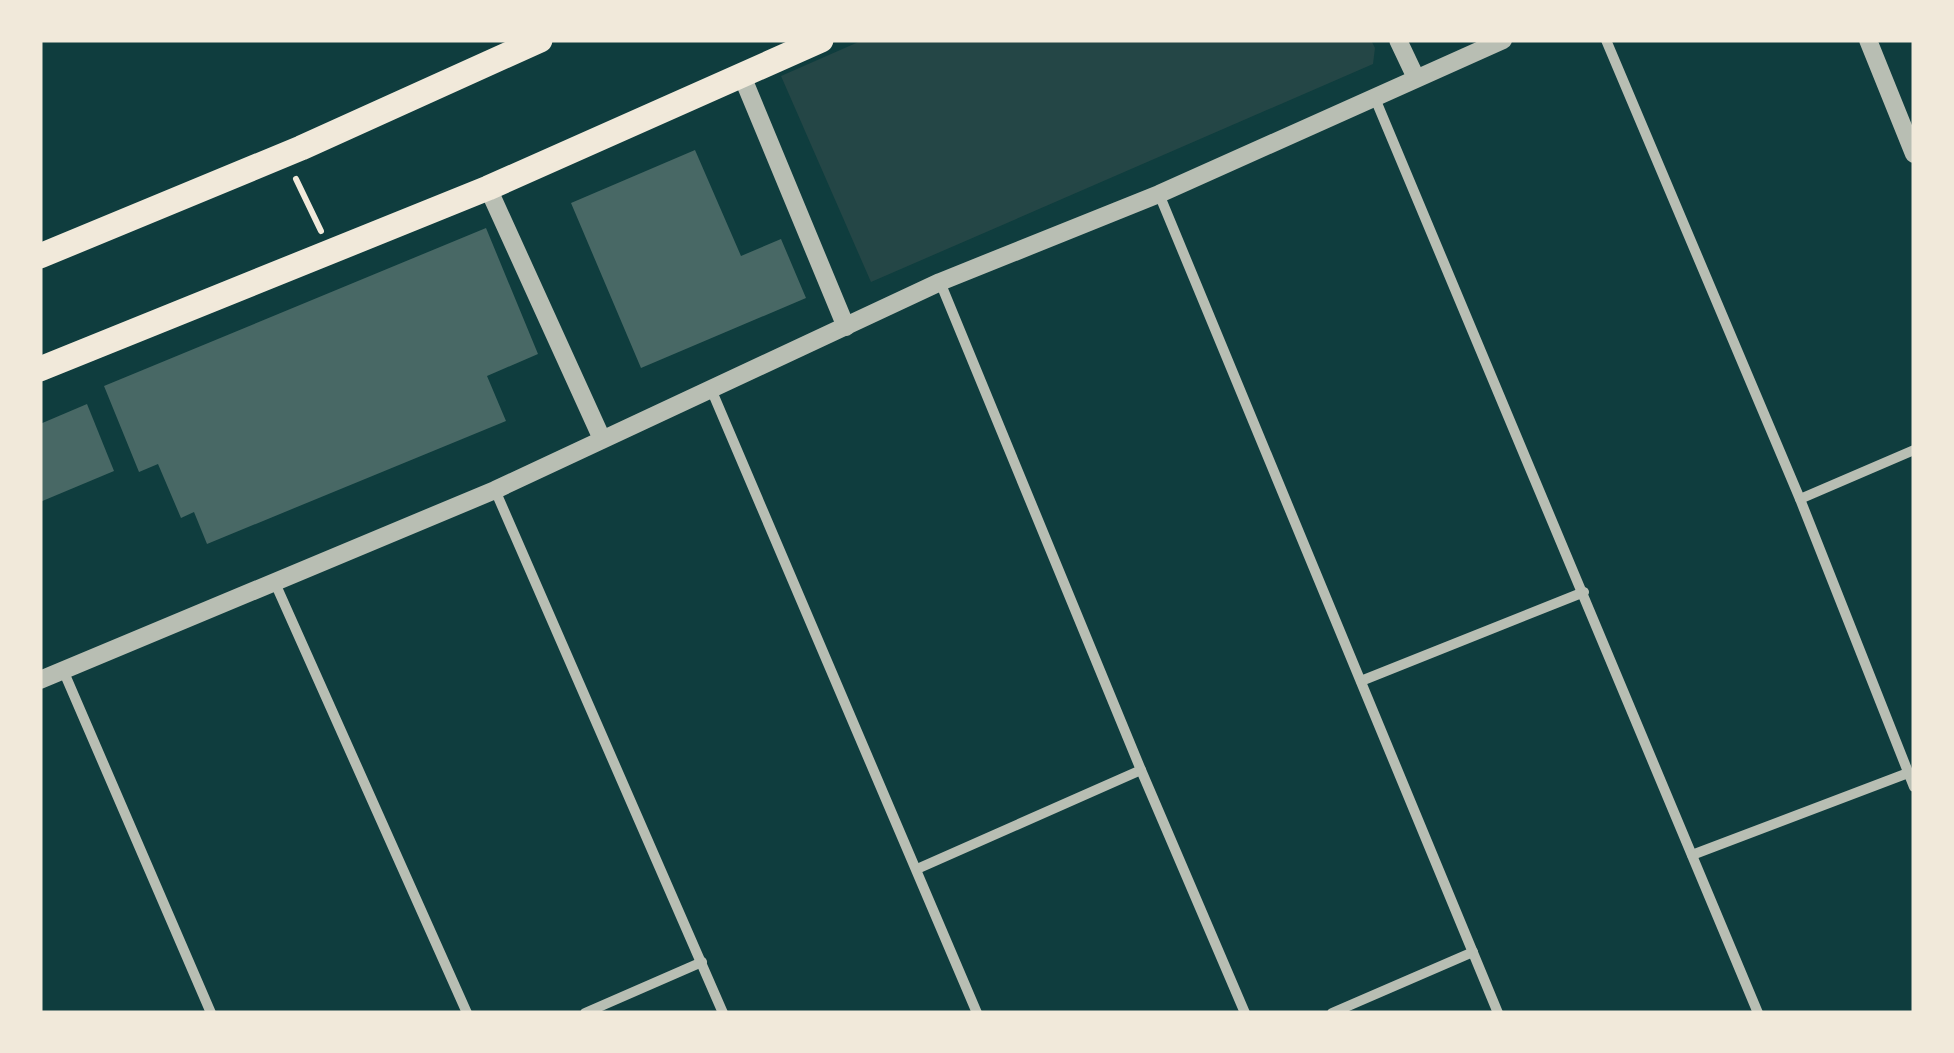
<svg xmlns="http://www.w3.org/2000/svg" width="1954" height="1053" font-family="'Exo 2',sans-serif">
	<rect width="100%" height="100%" fill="#0f3d3e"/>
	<polygon fill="#244646" points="863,40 1371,40 1375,48 1373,64 871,282 781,76"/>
	<g fill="#486865">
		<polygon points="695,150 741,256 781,239 806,298 641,368 571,203"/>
		<polygon points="486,228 538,354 487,376 506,421 207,544 194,512 181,518 158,464 139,472 104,386"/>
		<polygon points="87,404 114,471 40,502 40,424"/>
	</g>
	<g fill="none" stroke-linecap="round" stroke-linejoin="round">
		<polyline stroke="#f1e9da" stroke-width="6" points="296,179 321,231"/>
		<g stroke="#b8beb3" stroke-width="10">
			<polyline points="1606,40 1800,499 1914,787"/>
			<polyline points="1374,96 1758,1013"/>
			<polyline points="1159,194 1498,1013"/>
			<polyline points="940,282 1141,770 1245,1013"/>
			<polyline points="711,389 977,1013"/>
			<polyline points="495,490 723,1013"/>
			<polyline points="1800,499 1914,450"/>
			<polyline points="275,583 467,1013"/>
			<polyline points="63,670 211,1013"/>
			<polyline points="1361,681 1584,592"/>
			<polyline points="1692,855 1908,773"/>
			<polyline points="917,869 1141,770"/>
			<polyline points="585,1013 702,962"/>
			<polyline points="1332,1013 1473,952"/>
		</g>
		<g stroke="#b8beb3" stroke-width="18">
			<polyline points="1398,40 1416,78"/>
			<polyline points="1868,40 1914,154"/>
			<polyline points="742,76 846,327"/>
			<polyline points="488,188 602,439"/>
			<polyline points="40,680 495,490 940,282 1159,194 1503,40"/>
		</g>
		<g stroke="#f1e9da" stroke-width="25">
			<polyline points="40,256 301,148 540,40"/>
			<polyline points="40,369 488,188 821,40"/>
		</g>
	</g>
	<rect width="1954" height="1053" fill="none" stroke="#f1e9da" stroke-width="85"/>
</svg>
